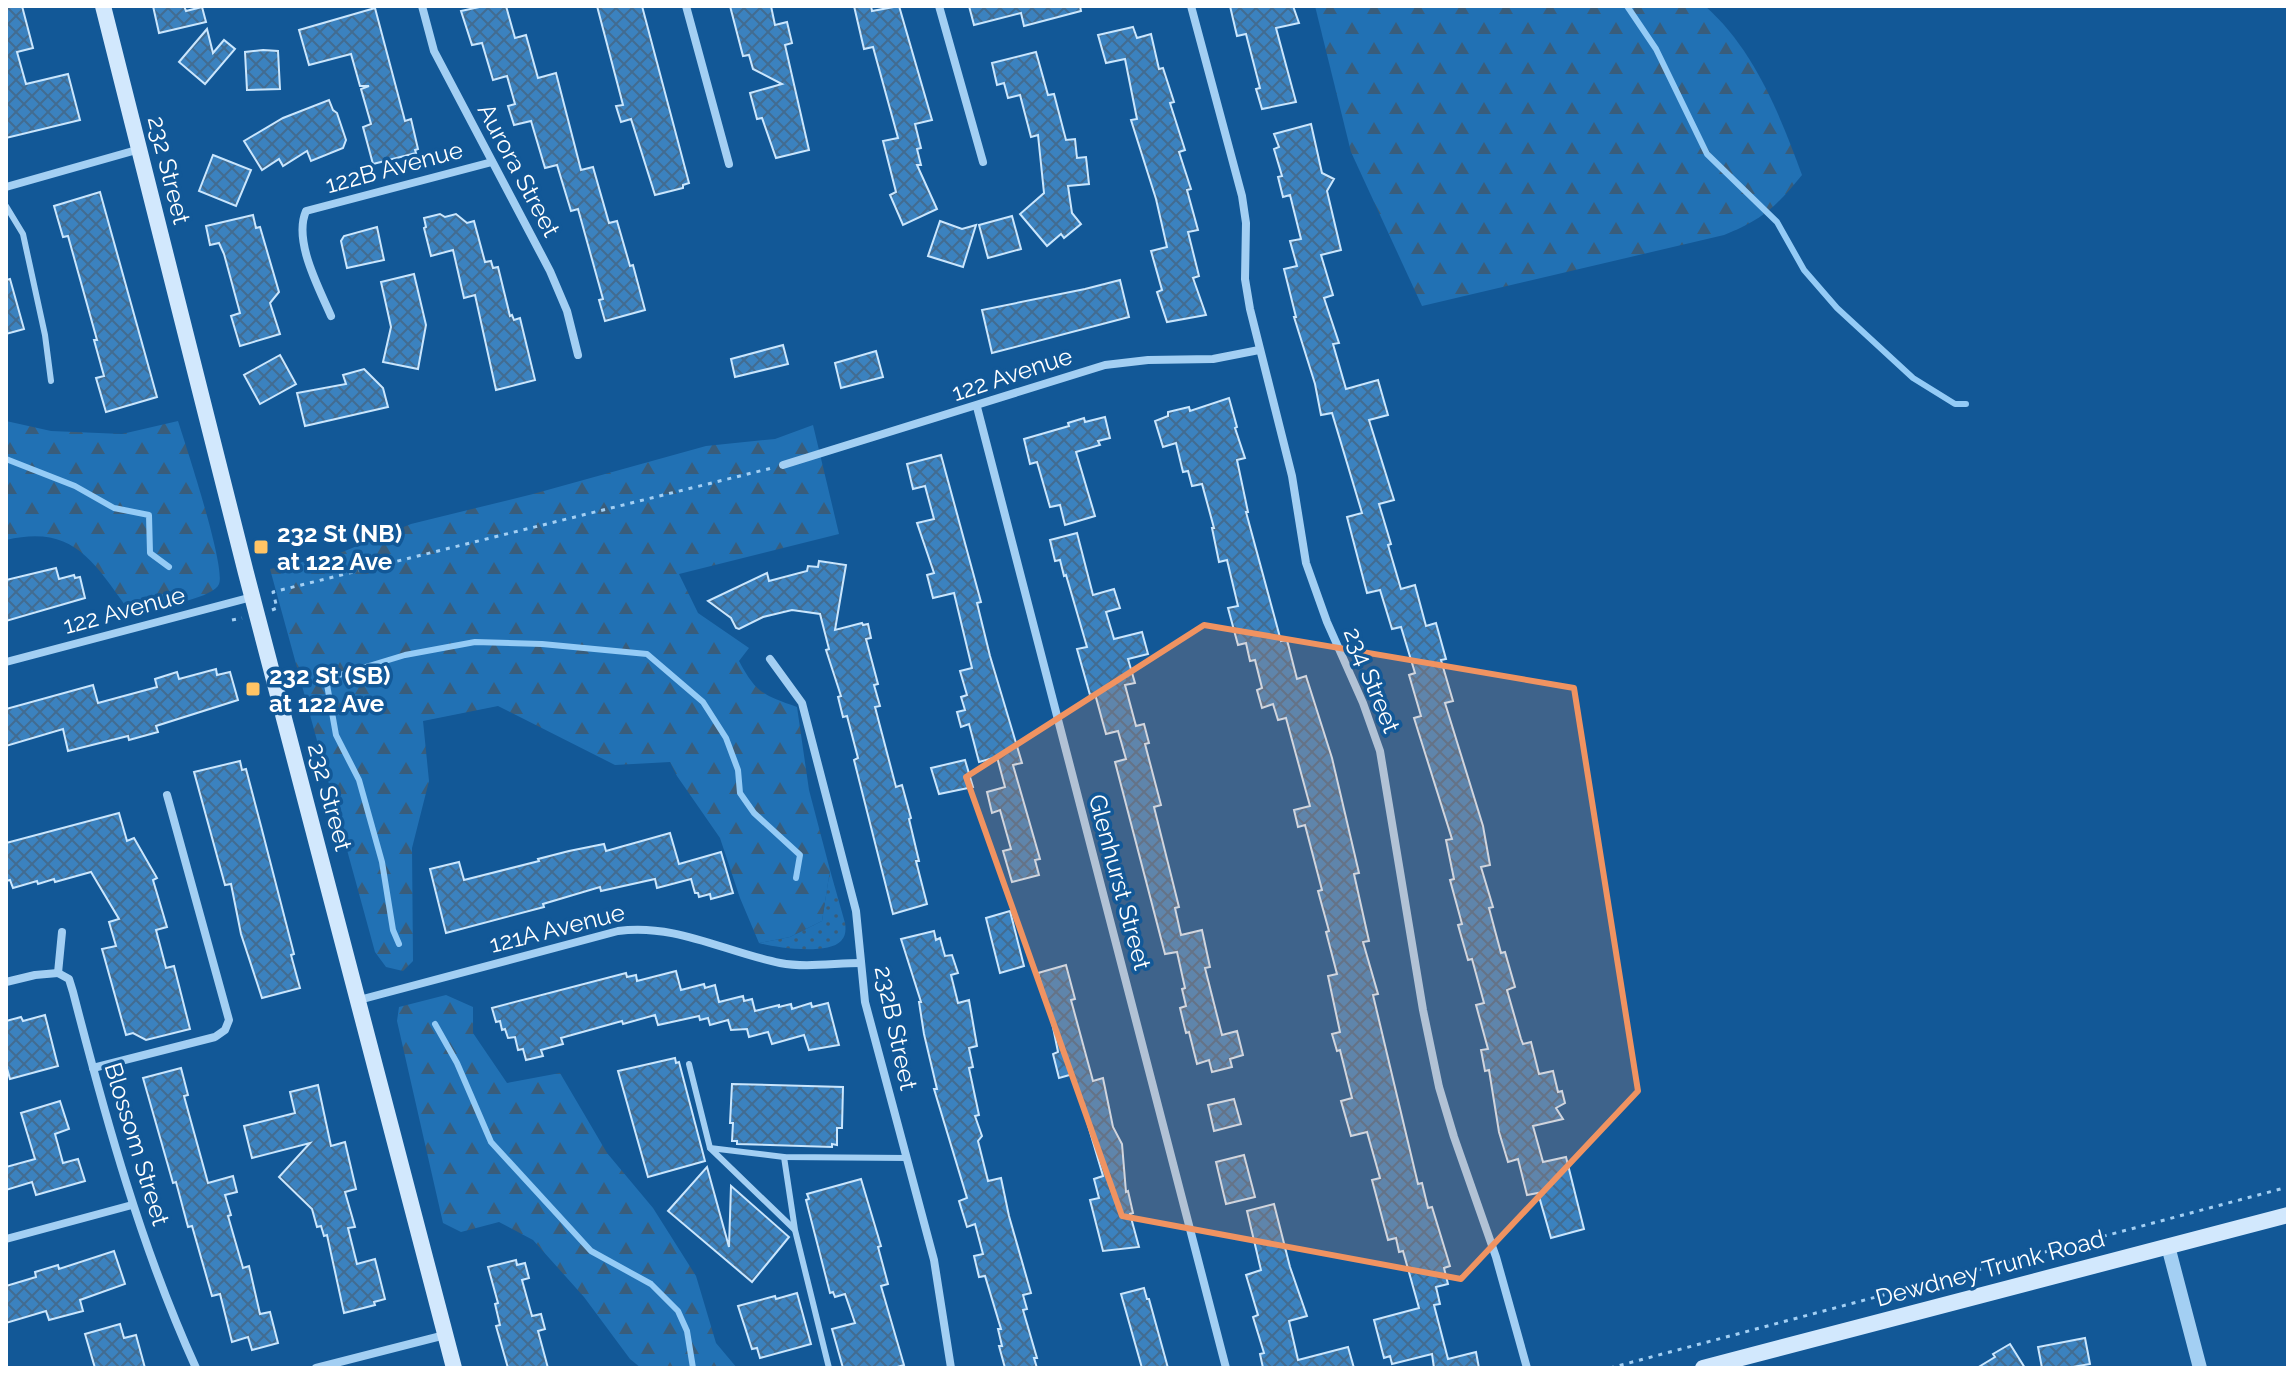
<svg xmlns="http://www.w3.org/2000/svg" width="2294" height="1374" font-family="Raleway,sans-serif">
	<defs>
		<pattern id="grass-dots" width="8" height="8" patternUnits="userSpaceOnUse" patternTransform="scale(2)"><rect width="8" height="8" fill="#2171b4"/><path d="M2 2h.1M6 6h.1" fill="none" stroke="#395d7b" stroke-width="1.8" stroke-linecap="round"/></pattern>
		<pattern id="forest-firs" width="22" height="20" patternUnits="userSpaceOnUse" patternTransform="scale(2)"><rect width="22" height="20" fill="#2171b4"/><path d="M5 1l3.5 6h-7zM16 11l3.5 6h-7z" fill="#395d7b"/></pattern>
		<pattern id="building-cross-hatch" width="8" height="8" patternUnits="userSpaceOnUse" patternTransform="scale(2)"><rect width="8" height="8" fill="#3b82bf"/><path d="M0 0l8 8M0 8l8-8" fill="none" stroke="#426c91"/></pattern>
	</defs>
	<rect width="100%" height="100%" fill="#125897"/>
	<path fill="url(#grass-dots)" d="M830 870 845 923C846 929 846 936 841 941 828 955 776 948 759 943L790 937 822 921Z"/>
	<g fill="url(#forest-firs)">
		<path d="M1315 6H1705C1754 49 1780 115 1802 175 1776 207 1762 220 1724 235L1422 306 1351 152Z"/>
		<path d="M6 421 51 431 122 434 178 421C186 446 226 567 219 584 214 597 164 607 150 608 142 609 133 606 125 605 91 558 71 525 6 540Z"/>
		<path d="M813 425 839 534 679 574 698 613 749 648 739 661C756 693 763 695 797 707L809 790 830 870 822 921 790 937 759 943 740 898 720 838 677 776 670 762 615 765 498 706 423 721 429 781 412 848 413 961 403 971 386 967 375 952 270 569 335 555 411 524 533 494 706 446 775 439Z"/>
		<polygon points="446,995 473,1007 473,1033 507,1083 560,1073 607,1153 653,1208 696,1276 716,1343 737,1368 641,1368 630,1359 584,1297 533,1240 499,1222 461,1232 443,1223 397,1021 399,1007"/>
	</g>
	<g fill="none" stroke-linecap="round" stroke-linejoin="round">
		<g stroke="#94cbf6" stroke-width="6">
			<polyline points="1627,6 1656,49 1707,154 1777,222 1804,270 1837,308 1913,378 1955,404 1966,404"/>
			<polyline points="6,459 75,486 114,508 149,515 150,553 169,567"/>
			<polyline points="399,944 393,930 382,862 359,780 336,735 326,679 405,655 475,642 542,644 647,654 703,702 726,738 738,770 740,793 754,813 800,855 796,878"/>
			<polyline points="435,1024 457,1063 491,1142 591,1251 651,1284 678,1311 687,1331 693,1368"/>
		</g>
	</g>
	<g fill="url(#building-cross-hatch)" stroke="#cae6fd" stroke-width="2">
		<polygon points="6,6 22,6 33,48 17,52 26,84 68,74 80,120 6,138"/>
		<polygon points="153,6 184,6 186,11 202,7 206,22 159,33"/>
		<polygon points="484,6 506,6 515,38 526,35 538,78 556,73 581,170 593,167 609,223 617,221 630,266 633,265 645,310 605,321 599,300 603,299 578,209 571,211 557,165 545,168 531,121 514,125 508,106 515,104 507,76 493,80 482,43 472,45 461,11"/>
		<polygon points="597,6 642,6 689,183 683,185 683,188 655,195 631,119 621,122 616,106 623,105"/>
		<polygon points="730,6 771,6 775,25 787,22 792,43 785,45 809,150 776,158 762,118 757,119 750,93 782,84 753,69 749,55 743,56"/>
		<polygon points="854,6 871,6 872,11 899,6 932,120 915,124 921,148 917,149 921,165 917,165 937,209 903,225 890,195 896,192 883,141 898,138 873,47 864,49"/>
		<polygon points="969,6 1080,6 1081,11 1024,26 1021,13 974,25"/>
		<polygon points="1230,6 1293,6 1299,23 1276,28 1296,102 1262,109 1256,89 1260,88 1246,34 1237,36"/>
		<polygon points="375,8 405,121 411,119 418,149 415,150 416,153 373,164 363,127 371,124 361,89 369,86 360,86 351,54 309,65 299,30"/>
		<polygon points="1133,27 1137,38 1151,34 1159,69 1163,68 1174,102 1170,103 1185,150 1179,152 1191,189 1187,190 1198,230 1188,232 1199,276 1193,278 1206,315 1167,322 1157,292 1162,290 1151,251 1167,247 1156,199 1131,120 1137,119 1125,59 1106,63 1098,35"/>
		<polygon points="207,29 213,53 224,40 235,49 205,84 179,62"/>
		<polygon points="263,50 278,51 280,89 247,90 245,52"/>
		<polygon points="1036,52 1048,95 1054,94 1066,140 1075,139 1077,158 1086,157 1089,184 1068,186 1072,213 1081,224 1064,238 1061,234 1047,246 1020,214 1044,193 1038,135 1031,137 1020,95 1008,98 1004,83 997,85 992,63"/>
		<polygon points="329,100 333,110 337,113 346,140 343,148 311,161 307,151 283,166 279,159 262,170 244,141 283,118"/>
		<polygon points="1311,124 1322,173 1334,179 1327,191 1341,250 1321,255 1333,295 1324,298 1339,343 1333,344 1346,389 1378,380 1388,415 1369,420 1394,500 1379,504 1391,544 1388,545 1401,589 1415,585 1426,626 1436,623 1446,659 1441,660 1453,701 1445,703 1483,826 1490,865 1481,867 1493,907 1489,908 1501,953 1505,952 1515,987 1507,990 1521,1039 1523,1044 1531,1042 1539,1074 1553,1071 1558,1092 1562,1091 1565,1103 1556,1108 1563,1119 1533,1126 1543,1162 1566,1157 1584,1229 1551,1238 1538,1193 1527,1195 1518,1159 1508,1162 1499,1132 1489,1070 1485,1071 1481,1050 1488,1049 1476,1005 1484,1003 1472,959 1468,960 1458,925 1462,924 1450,880 1454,879 1446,840 1452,839 1414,718 1421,716 1409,675 1415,673 1401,627 1392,629 1380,590 1367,593 1347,517 1362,513 1332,413 1321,415 1315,384 1294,317 1296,317 1284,269 1297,266 1290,241 1301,239 1290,195 1283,197 1278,177 1282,176 1274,149 1279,147 1274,134"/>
		<polygon points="213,155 251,170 236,206 199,191"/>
		<polygon points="100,192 157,397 106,412 96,378 104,376 94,340 97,340 68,236 63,237 54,206"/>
		<polygon points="440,214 445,217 456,214 467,223 474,221 485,262 491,261 493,268 498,267 510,316 512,315 514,320 520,318 535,380 496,390 475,295 464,298 453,250 431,256 424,228 426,227 424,218"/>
		<polygon points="253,215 256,228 260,227 279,292 270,303 280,334 240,346 231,316 240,313 224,254 219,243 210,245 206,226"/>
		<polygon points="1012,216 1021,249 988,258 979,225"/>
		<polygon points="940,221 962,229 976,225 963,267 928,256"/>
		<polygon points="377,227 384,260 347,268 341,241 344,236"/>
		<polygon points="414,274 426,325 418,369 383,362 391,327 381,282"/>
		<polygon points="10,279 24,329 6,334 6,280"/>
		<polygon points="1120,280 1129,317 992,353 982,310 1085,289"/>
		<polygon points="783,345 788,364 735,377 731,359"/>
		<polygon points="876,351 883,377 841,388 835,363"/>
		<polygon points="280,355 296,384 260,404 244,375"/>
		<polygon points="364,369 383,388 388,407 305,426 297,393 346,384 343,375"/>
		<polygon points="1229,398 1237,427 1235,428 1245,458 1237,460 1248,512 1246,512 1281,641 1287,640 1297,679 1306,676 1332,758 1359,873 1354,874 1369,941 1363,942 1378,994 1373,995 1418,1184 1422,1183 1428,1208 1432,1207 1450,1266 1444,1268 1448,1284 1436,1287 1440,1304 1434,1305 1448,1359 1476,1352 1479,1368 1434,1368 1432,1354 1392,1364 1390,1356 1384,1358 1374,1320 1419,1308 1403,1251 1399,1252 1396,1238 1388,1240 1372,1180 1380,1178 1367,1132 1351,1136 1341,1101 1352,1098 1340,1050 1337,1051 1332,1034 1340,1032 1328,976 1337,974 1326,932 1329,931 1318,891 1322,890 1305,825 1298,827 1294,810 1310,806 1286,718 1278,720 1273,704 1262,708 1257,690 1262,688 1255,660 1250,661 1246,643 1238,645 1228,608 1238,606 1227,560 1219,562 1212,528 1214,528 1202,484 1192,486 1188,471 1183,472 1176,443 1163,447 1155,421 1168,416 1168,412 1189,407 1190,411"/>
		<polygon points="1105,417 1110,438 1098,441 1100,445 1076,452 1095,516 1065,525 1060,505 1050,507 1037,462 1030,464 1024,439 1069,426 1068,423 1084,418 1085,422"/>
		<polygon points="941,455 981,602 977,603 990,656 1022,763 1013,765 1040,859 1035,860 1039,875 1012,882 1003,851 1011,849 1000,810 992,813 987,792 1005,787 997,757 979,762 969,724 961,727 957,712 965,710 961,697 967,695 960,671 972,668 954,593 933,598 927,575 934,573 917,523 934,519 925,486 913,489 907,464"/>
		<polygon points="1077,533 1093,595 1114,589 1120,608 1106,612 1114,639 1142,632 1148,654 1128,659 1135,683 1125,685 1136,726 1144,724 1149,743 1145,744 1161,805 1154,807 1179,907 1175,908 1181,935 1202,930 1210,967 1205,968 1222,1035 1237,1031 1243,1055 1230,1059 1232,1067 1212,1072 1209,1060 1197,1064 1189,1032 1186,1033 1180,1008 1186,1006 1182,989 1185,988 1177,952 1165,954 1115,762 1126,759 1118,731 1106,734 1095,694 1090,695 1077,649 1087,647 1066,575 1064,576 1060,560 1055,561 1050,540"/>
		<polygon points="819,561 846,565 835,630 862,623 863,625 868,624 871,638 866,639 878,684 874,685 880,706 875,707 896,787 902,785 911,818 909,819 919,861 916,861 927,904 893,914 854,760 858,758 847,716 843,717 838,697 841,696 826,650 829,649 820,614 792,610 763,617 739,629 736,628 731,618 708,601 767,573 769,581 807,571 808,566 818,567"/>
		<polygon points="56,568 59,579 74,575 75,578 80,577 85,598 6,621 6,580"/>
		<polygon points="216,669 217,675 230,672 238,700 156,726 158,732 129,740 128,736 68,751 63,729 6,746 6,709 93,685 98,703 157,687 155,679 177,672 179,679"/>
		<polygon points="965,760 973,787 939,794 931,768"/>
		<polygon points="240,761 242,770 246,769 261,826 294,954 291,955 300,988 262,998 241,934 231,884 225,885 194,772"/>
		<polygon points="119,813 127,841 134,838 157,878 153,880 167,927 156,930 166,968 174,966 190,1029 146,1040 133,1033 126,1035 102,949 116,946 109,922 119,919 91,872 55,882 54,879 38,884 37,881 13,888 10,880 6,881 6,843"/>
		<polygon points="670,833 679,864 721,852 733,893 711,899 710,894 699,897 698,893 695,893 691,879 657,888 655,879 601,891 600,887 543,904 544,907 446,933 430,869 459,862 464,880 539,861 538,859 569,851 604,844 606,851"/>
		<polygon points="1010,911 1024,966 1000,973 986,918"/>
		<polygon points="934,931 936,940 940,938 945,956 952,955 958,973 951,975 958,1003 969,1000 977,1046 969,1048 973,1067 969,1068 979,1115 975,1116 982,1136 978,1141 988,1181 1001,1178 1009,1216 1031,1293 1023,1295 1027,1309 1023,1310 1037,1358 1034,1358 1037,1368 1005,1368 999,1346 1002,1346 998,1329 1001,1329 985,1276 979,1277 974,1256 983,1254 975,1224 967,1227 959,1201 967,1198 934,1089 937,1089 924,1034 919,1002 921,1002 901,939"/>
		<polygon points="1066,965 1075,999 1071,1000 1093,1081 1103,1078 1113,1127 1122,1144 1126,1192 1128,1191 1133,1213 1130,1214 1139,1247 1103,1251 1090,1200 1099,1198 1094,1179 1103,1176 1073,1074 1059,1078 1053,1054 1058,1052 1053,1027 1038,973"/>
		<polygon points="676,971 681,990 704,984 705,988 715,985 719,1002 743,996 744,1001 752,999 755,1011 779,1005 779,1007 791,1004 792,1009 811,1003 812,1007 828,1003 839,1045 809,1050 804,1035 772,1044 768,1032 749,1037 747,1029 731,1030 728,1020 710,1025 708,1018 700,1020 699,1016 658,1025 655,1015 623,1024 622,1021 561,1038 563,1044 541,1050 543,1056 526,1060 523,1049 518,1050 515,1037 508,1038 505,1029 502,1030 500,1021 496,1022 492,1008 626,973 627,977 636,975 637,981"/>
		<polygon points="45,1015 58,1066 10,1079 6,1065 6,1021 21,1017 23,1021"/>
		<polygon points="675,1058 676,1063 679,1062 705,1161 648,1177 618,1071"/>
		<polygon points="181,1068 188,1095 184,1096 208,1183 233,1176 237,1192 225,1195 231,1215 228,1216 243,1268 249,1266 260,1314 270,1312 278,1343 252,1350 248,1337 232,1342 220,1294 212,1296 192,1226 188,1227 176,1182 173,1183 143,1078"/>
		<polygon points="732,1084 843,1087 842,1128 837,1128 837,1145 832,1144 832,1147 737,1144 737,1141 732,1141 733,1123 730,1123"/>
		<polygon points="318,1085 331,1146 345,1142 356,1189 345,1192 355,1227 348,1228 357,1264 375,1259 385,1299 374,1302 375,1305 344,1313 327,1235 324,1236 321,1226 317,1227 312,1209 279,1177 310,1143 252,1158 244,1126 295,1113 290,1092"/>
		<polygon points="1234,1099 1241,1124 1214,1131 1208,1105"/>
		<polygon points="60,1101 69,1129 55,1134 63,1163 78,1159 85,1181 36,1195 32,1182 6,1190 6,1167 35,1159 21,1113"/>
		<polygon points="1244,1155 1255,1197 1226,1204 1216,1162"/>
		<polygon points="707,1167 729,1247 731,1186 789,1237 752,1282 668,1211"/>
		<polygon points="861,1179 881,1246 878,1247 888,1284 881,1286 904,1365 894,1368 843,1368 832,1329 855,1323 845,1294 835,1297 833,1292 830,1293 806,1200 809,1199 807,1194"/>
		<polygon points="1274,1204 1290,1267 1307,1316 1289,1321 1298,1360 1348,1347 1354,1368 1263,1368 1260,1354 1264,1353 1253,1317 1258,1315 1246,1275 1261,1270 1247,1211"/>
		<polygon points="114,1251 125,1284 80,1300 83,1311 49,1320 46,1311 6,1323 6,1286 36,1277 35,1272 58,1265 59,1269"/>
		<polygon points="516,1260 517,1265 525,1263 529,1278 522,1280 532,1316 541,1314 545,1329 538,1331 548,1368 508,1368 496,1326 500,1325 495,1304 498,1303 488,1267"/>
		<polygon points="1144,1288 1147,1299 1149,1299 1168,1368 1142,1368 1121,1294"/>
		<polygon points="797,1293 811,1344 760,1358 757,1348 752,1349 738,1306 775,1296 776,1299"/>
		<polygon points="120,1324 124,1338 136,1335 145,1368 95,1368 85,1334"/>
		<polygon points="2085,1338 2090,1364 2067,1368 2042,1368 2038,1347"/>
		<polygon points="2010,1344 2025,1368 1977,1368 1995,1357 1993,1354"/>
	</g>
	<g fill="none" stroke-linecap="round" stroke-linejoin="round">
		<g stroke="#a3cff3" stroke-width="3" stroke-dasharray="4 6" stroke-linecap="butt">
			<polyline points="272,610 277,608 273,592 772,468"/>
			<polyline points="232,620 242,618"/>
			<polyline points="1610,1368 2288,1187"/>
		</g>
		<g stroke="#a3cff3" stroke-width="6">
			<polyline points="6,206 23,234 45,335 51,381"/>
			<polyline points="689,1064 710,1148 784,1157 907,1158"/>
			<polyline points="710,1148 794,1229"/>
			<polyline points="784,1157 795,1230 829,1368"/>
		</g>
		<g stroke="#a3cff3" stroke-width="8">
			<polyline points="422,6 434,51 550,271 567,311 578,355"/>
			<polyline points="686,6 729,164"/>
			<polyline points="939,6 983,162"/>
			<polyline points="1191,6 1242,196 1246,223 1245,279 1250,309 1292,476 1306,563 1327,622 1363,703 1380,751 1423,1010 1439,1087 1454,1137 1496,1257 1527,1368"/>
			<polyline points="6,187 140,149"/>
			<path d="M331 316C319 288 293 241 306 211L492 162"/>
			<polyline points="977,407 1226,1368"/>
			<polyline points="783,465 1105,365 1148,360 1213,359 1259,350"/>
			<polyline points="770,659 802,703 856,911 865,1002 934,1260 951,1368"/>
			<polyline points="6,662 252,597"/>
			<path d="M58 973 69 979 73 992C106 1120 141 1247 196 1368"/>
			<polyline points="58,973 62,932"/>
			<polyline points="6,982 35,975 58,973"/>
			<path d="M359 1000 618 931C675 923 725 952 780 963 806 968 835 963 861 963"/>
			<polyline points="93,1068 215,1037 225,1030 229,1020 167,795"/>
			<polyline points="6,1239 132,1205"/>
			<polyline points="316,1368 445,1335"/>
		</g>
		<polyline stroke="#a3cff3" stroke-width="14" points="2168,1246 2200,1368"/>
		<g stroke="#d2e8fd" stroke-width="16">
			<polyline points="103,6 246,573 454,1368"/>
			<polyline points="1703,1368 2288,1215"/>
		</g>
	</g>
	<path fill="#f09361" fill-opacity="0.2" stroke="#f09361" stroke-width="6" stroke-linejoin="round" d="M1204 625 1574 688 1638 1091 1461 1279 1122 1216 966 777Z"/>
	<g fill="#ffc465" stroke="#125897" stroke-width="3">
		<rect x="253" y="539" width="16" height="16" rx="4"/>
		<rect x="245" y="681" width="16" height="16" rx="4"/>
	</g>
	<g text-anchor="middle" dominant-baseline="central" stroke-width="7" stroke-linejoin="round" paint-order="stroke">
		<g font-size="24" fill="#fff" stroke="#125897">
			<text transform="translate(394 167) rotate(-15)">122B Avenue</text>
			<text transform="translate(169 170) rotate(76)">232 Street</text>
			<text transform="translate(519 170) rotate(62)">Aurora Street</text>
			<text transform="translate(1012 374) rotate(-18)">122 Avenue</text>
			<text transform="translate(124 610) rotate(-15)">122 Avenue</text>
			<text transform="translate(1372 680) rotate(68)">234 Street</text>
			<text transform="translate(330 797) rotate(75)">232 Street</text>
			<text transform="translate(1120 882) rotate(75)">Glenhurst Street</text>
			<text transform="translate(557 928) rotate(-14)">121A Avenue</text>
			<text transform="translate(896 1028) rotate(78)">232B Street</text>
			<text transform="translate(137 1144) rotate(73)">Blossom Street</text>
			<text transform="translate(1990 1268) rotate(-15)">Dewdney Trunk Road</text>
		</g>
		<g font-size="24" font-weight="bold" fill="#fff" stroke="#125897" text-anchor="start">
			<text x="277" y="533">232 St (NB)<tspan x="277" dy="28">at 122 Ave</tspan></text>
			<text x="269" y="675">232 St (SB)<tspan x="269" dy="28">at 122 Ave</tspan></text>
		</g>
	</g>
	<rect width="2294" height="1374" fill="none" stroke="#ffffff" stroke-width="16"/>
</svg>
